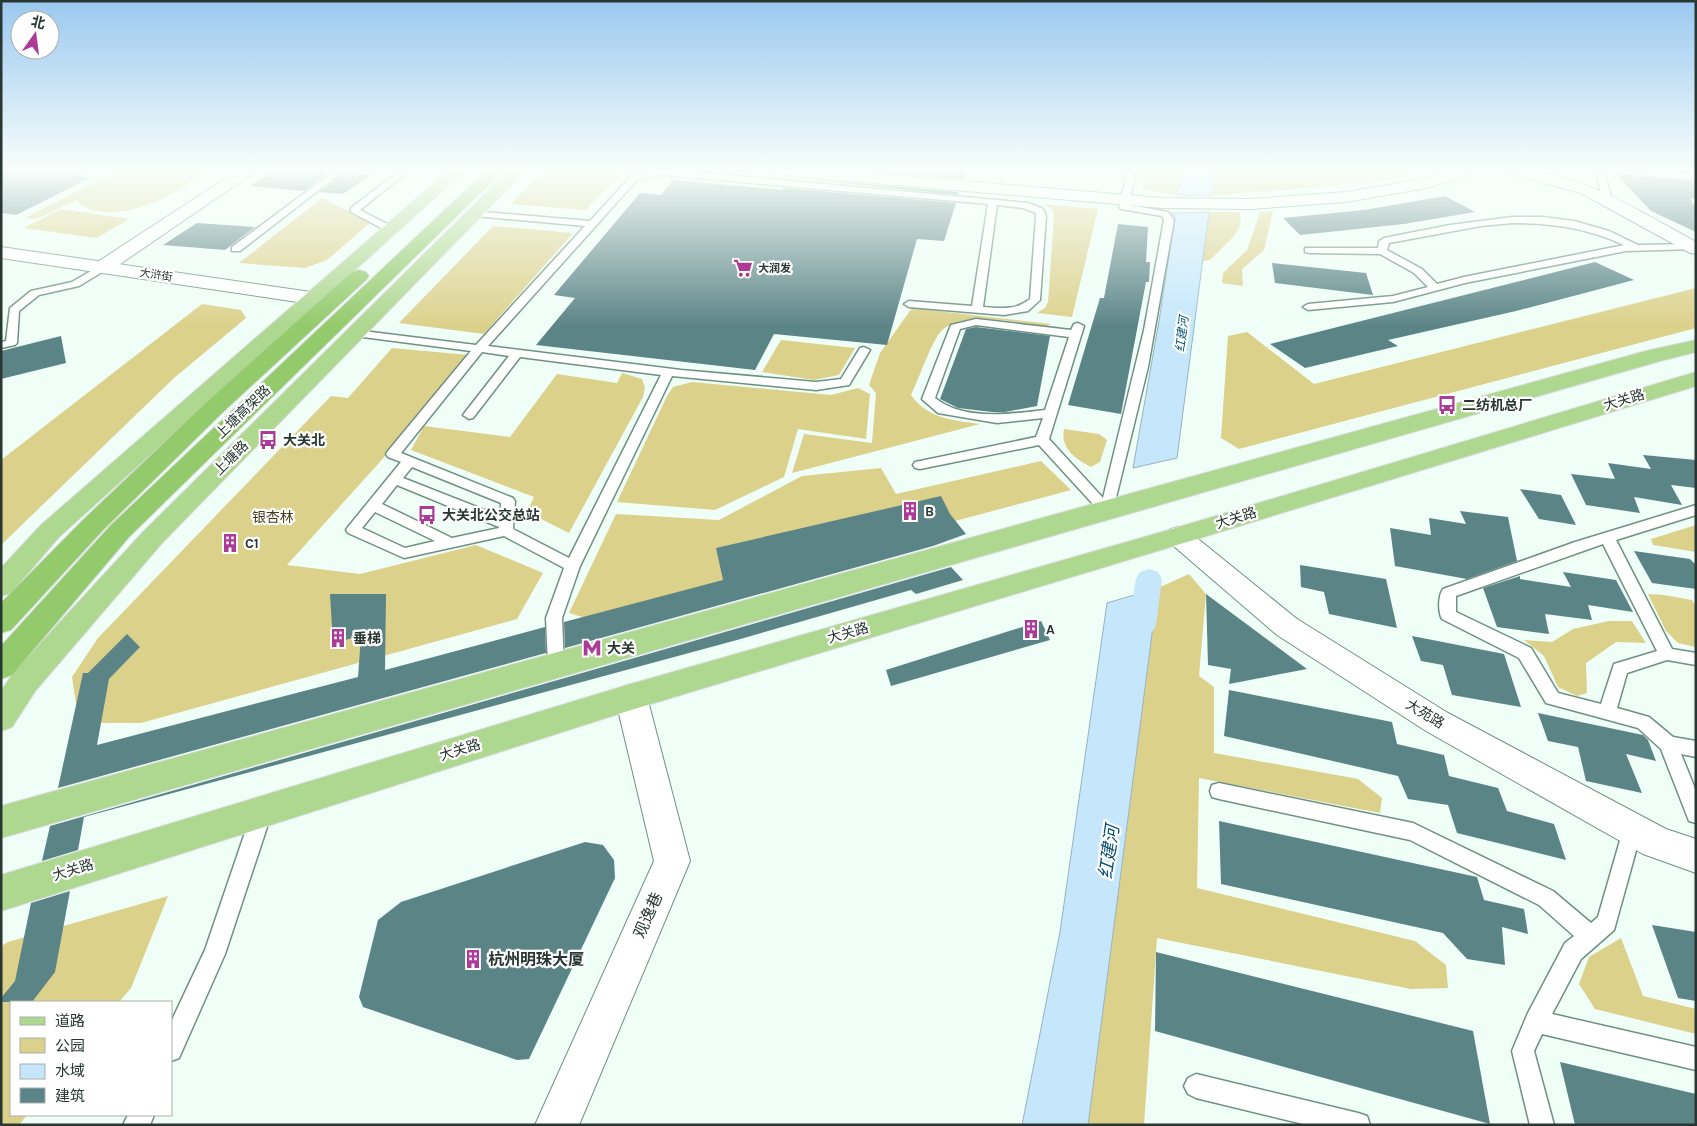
<svg xmlns="http://www.w3.org/2000/svg" width="1697" height="1126" font-family="Karla,'Noto Sans SC',sans-serif">
	<rect width="100%" height="100%" fill="#effef7"/>
	<g fill="#dcd18b">
		<path d="M120 169H214C195 180 176 192 157 201 135 211 93 220 76 200L37 219 25 218Z"/>
		<polygon points="544,169 626,169 585,210 511,204"/>
		<polygon points="1144,169 1183,169 1177,195 1145,190 1142,187"/>
		<path d="M1216 169 1394 170 1426 169C1413 179 1390 179 1374 181 1320 188 1266 190 1212 196Z"/>
		<polygon points="322,198 371,222 327,260 305,268 239,263"/>
		<polygon points="1043,204 1098,209 1072,317 1037,313 1045,308 1048,302 1054,216 1053,210"/>
		<polygon points="61,209 130,219 96,238 24,228"/>
		<polygon points="1273,211 1264,250 1242,269 1243,286 1222,283 1223,273 1247,250 1260,212"/>
		<polygon points="1209,212 1239,212 1241,219 1239,228 1232,238 1210,260 1203,261"/>
		<polygon points="493,226 573,233 484,334 399,323"/>
		<polygon points="1696,288 1696,328 1239,449 1221,438 1228,336 1247,332 1314,384"/>
		<polygon points="202,304 241,310 246,318 174,378 1,545 1,460"/>
		<path d="M912 308 1051 324 1047 326C1020 323 955 308 938 335 927 353 920 376 911 395 928 419 953 420 980 424L792 473 804 434 872 443 876 393 869 385 880 353Z"/>
		<polygon points="781,340 855,348 839,375 814,380 762,372"/>
		<polygon points="392,348 469,355 387,454 287,565 360,574 476,545 543,573 517,619 141,723 102,723 76,704 72,677 98,638 331,396 348,398"/>
		<polygon points="622,373 642,379 645,387 643,397 569,533 527,512 534,497 411,450 424,426 510,437 557,374 617,383"/>
		<polygon points="692,382 831,395 858,388 870,394 866,439 798,429 784,477 715,510 617,502 667,396 673,387"/>
		<path d="M1064 429 1099 434 1107 440 1100 462 1091 467C1075 459 1060 448 1064 429Z"/>
		<polygon points="1041,461 1071,490 589,619 569,613 616,514 719,520 802,476 881,468 896,494"/>
		<polygon points="1696,525 1696,552 1653,545 1651,539"/>
		<polygon points="1189,574 1206,594 1199,676 1214,687 1214,753 1358,779 1382,798 1380,813 1199,778 1197,888 1415,941 1446,965 1448,988 1411,989 1157,938 1144,1125 1088,1125 1158,588"/>
		<polygon points="1648,594 1664,595 1692,600 1696,606 1696,647 1678,643 1666,631"/>
		<polygon points="1609,621 1632,621 1646,643 1616,642 1586,663 1587,693 1577,696 1558,687 1544,656 1524,640 1552,642 1573,629"/>
		<polygon points="168,896 131,988 119,1002 11,1002 11,1115 27,1115 19,1125 1,1125 1,946 8,942"/>
		<polygon points="1621,938 1643,996 1696,1009 1696,1034 1595,1009 1579,984 1589,957"/>
	</g>
	<g fill="#c6e7fb" stroke="#97b2be">
		<polygon points="1182,169 1216,169 1212,196 1177,195"/>
		<polygon points="1209,212 1177,458 1133,468 1159,321 1175,217 1172,213"/>
		<polygon points="1158,588 1088,1125 1022,1125 1060,932 1107,603"/>
	</g>
	<g fill="none" stroke-linecap="round" stroke-linejoin="round">
		<polygon fill="#c6e7fb" fill-rule="evenodd" points="1149,569 1158,572 1162,579 1156,625 1152,632 1142,636 1132,632 1128,625 1136,579 1140,572"/>
	</g>
	<g fill="#5b8486">
		<polygon points="1,169 93,169 77,176 90,178 16,215 1,213"/>
		<polygon points="276,169 332,169 305,191 250,186"/>
		<polygon points="845,169 966,169 963,179"/>
		<polygon points="345,172 371,175 343,194 319,192"/>
		<polygon points="1615,173 1696,182 1696,196 1690,199 1691,204 1696,206 1696,232 1651,211"/>
		<polygon points="784,177 959,192 958,195"/>
		<polygon points="673,180 783,190 783,188 956,203 944,241 917,239 887,345 774,334 755,370 536,345 575,298 554,295 640,193 661,195"/>
		<polygon points="1445,196 1475,212 1404,224 1300,235 1283,218 1364,210"/>
		<polygon points="197,223 255,227 225,250 163,245"/>
		<polygon points="1118,224 1148,227 1146,262 1150,262 1149,282 1146,282 1121,414 1068,405 1100,298 1104,298"/>
		<polygon points="1595,262 1634,280 1516,311 1388,340 1398,346 1305,368 1270,344"/>
		<polygon points="1272,263 1366,273 1373,295 1275,283"/>
		<polygon points="976,327 1050,336 1037,406 1005,412 992,412 958,408 940,399 966,329"/>
		<polygon points="61,336 66,363 1,379 1,351"/>
		<polygon points="1643,455 1696,460 1696,488 1671,485 1682,505 1634,497 1640,513 1586,505 1571,474 1615,479 1608,463 1651,469"/>
		<polygon points="1520,489 1561,495 1576,525 1539,519"/>
		<polygon points="941,496 950,514 966,534 933,546 565,648 564,622 723,580 716,548"/>
		<polygon points="1460,511 1508,517 1517,561 1467,579 1395,566 1390,528 1431,535 1429,518 1466,524"/>
		<polygon points="1634,551 1690,559 1696,565 1696,589 1652,583"/>
		<polygon points="1300,565 1386,579 1397,628 1329,614 1324,592 1301,587"/>
		<polygon points="951,567 963,580 916,594 911,590 737,640 84,817 78,850 42,861 50,826"/>
		<polygon points="1563,572 1616,580 1633,612 1588,605 1592,620 1545,614 1549,634 1497,627 1483,588 1520,576 1520,579 1571,587"/>
		<polygon points="330,594 386,594 385,670 545,627 546,653 58,788 83,673 88,673 127,634 140,647 109,679 97,745 358,677 361,636 333,643"/>
		<polygon points="1206,594 1307,669 1229,684 1231,669 1208,665"/>
		<polygon points="1041,621 1050,640 891,686 886,670"/>
		<polygon points="1412,636 1504,654 1521,707 1452,695 1443,665 1421,661"/>
		<polygon points="1229,690 1392,722 1397,744 1444,755 1449,776 1498,788 1507,811 1554,824 1566,860 1457,833 1448,805 1408,799 1398,776 1224,736"/>
		<polygon points="1538,713 1643,735 1648,740 1656,761 1626,754 1642,793 1586,781 1578,747 1548,741"/>
		<polygon points="1219,821 1477,877 1484,900 1524,909 1528,934 1502,927 1505,965 1467,959 1443,933 1221,884"/>
		<polygon points="585,842 603,845 614,860 615,878 529,1059 517,1060 363,1007 359,997 378,920 401,902"/>
		<polygon points="70,891 55,972 32,1002 1,1002 1,998 15,981 31,903"/>
		<polygon points="1652,925 1696,932 1696,1001 1678,998"/>
		<polygon points="1156,952 1473,1031 1490,1124 1155,1031"/>
		<polygon points="1560,1062 1696,1094 1696,1125 1575,1125"/>
	</g>
	<g fill="none" stroke-linecap="round" stroke-linejoin="round">
		<g stroke="#6e9182" stroke-width="3">
			<g id="service">
				<polygon points="337,169 346,169 240,251 232,251 232,247"/>
				<polygon points="402,169 411,169 360,210 393,227 393,231 387,231 351,212 351,208"/>
				<path d="M661 169 1028 203 1043 209 1046 216 1040 300 1028 311 1004 315 909 307 904 304 909 301 972 306 988 204 662 175 637 180 488 346 681 370 816 382 841 379 860 348 864 347 870 350 849 385 816 390 672 376 580 566 562 618 564 665 562 670 556 672 550 670 548 665 546 618 564 568 504 536 404 558 348 533 346 530 348 527 401 462 388 457 386 454 388 451 471 351 355 336 349 333 355 330 476 345 585 226 475 216 472 215V211L590 221 631 176ZM997 205 1023 208 1036 213V216L1030 299C1015 311 1001 308 983 307ZM482 352 509 356 463 415 469 419 473 418 520 357 661 375 569 558 513 529 515 501 513 498 401 453ZM412 467 501 503 500 516 403 478ZM397 485 499 527V528L452 538 382 504ZM375 512 435 541 405 548 362 528Z"/>
				<path d="M1128 169H1136L1129 205 1168 212 1174 220 1148 367 1112 514H1102L1039 445 920 469 915 468 913 465 915 462 920 461 1036 437 1043 418 997 423 938 413 922 399 951 325 976 319 1071 330 1074 324 1078 323 1084 326 1049 439 1103 498 1144 330 1164 220 1162 216 1121 209 1119 207ZM976 325 1069 337 1045 410C1011 414 963 421 935 398L960 329Z"/>
				<polygon points="1595,169 1603,169 1613,202 1611,204 1608,205 1603,202"/>
				<polygon points="1639,169 1696,174 1696,180 1646,176 1643,175"/>
				<polygon points="1695,198 1696,204 1692,203 1692,199"/>
				<path d="M1512 217H1543L1574 221 1609 231 1638 245 1693 244 1696 245V249L1626 251 1465 283 1393 302 1308 310 1303 307 1308 304 1393 296 1428 287 1414 273 1380 254 1309 253 1305 252V248H1378L1379 241 1384 238 1450 225ZM1512 223C1553 223 1587 228 1624 245L1464 277 1437 284 1422 269 1387 250 1389 243 1481 226Z"/>
				<polygon points="103,264 107,265 107,269 79,286 39,295 19,311 17,343 15,345 1,348 1,342 6,341 10,308 31,291 72,282"/>
				<path d="M1696 505V515L1616 540 1672 649 1696 653V665L1667 660 1627 673 1617 708 1649 717 1673 737 1696 741V757L1681 754 1696 791V823L1689 821 1661 749 1638 728 1546 703 1519 658 1442 619C1438 612 1438 596 1443 589L1575 542ZM1603 544 1657 651 1614 664 1601 704 1558 693 1531 648 1456 612V596Z"/>
				<polygon points="1219,783 1413,823 1553,891 1591,923 1598,917 1625,823 1632,820 1639,823 1642,829 1614,930 1581,959 1552,1014 1696,1047 1696,1070 1542,1034 1534,1051 1554,1125 1530,1125 1512,1051 1528,1013 1565,943 1574,936 1539,905 1410,840 1219,799 1212,797 1210,791 1212,785"/>
				<polygon points="262,803 269,806 272,812 225,954 179,1058 171,1061 171,1022 205,950 252,812 255,806"/>
				<polygon points="1196,1074 1358,1113 1367,1116 1370,1125 1307,1125 1196,1098 1188,1094 1184,1086 1188,1078"/>
				<polygon points="128,1115 154,1115 150,1125 123,1125"/>
			</g>
		</g>
		<g stroke="#6e9182" stroke-width="2">
			<g id="minor">
				<polygon points="240,169 259,169 110,271 103,273 96,271 94,267 96,263"/>
				<polygon points="762,169 824,169 1162,198 1251,199 1346,192 1424,179 1456,169 1480,169 1478,172 1426,188 1346,202 1251,209 1162,208 770,174 764,172"/>
				<path d="M1501 169C1573 167 1635 209 1696 242V254L1690 253 1581 193 1503 172Z"/>
				<polygon points="1178,527 1187,530 1297,619 1448,713 1666,829 1696,839 1696,873 1643,854 1426,731 1277,635 1169,542 1165,536 1169,530"/>
				<polygon points="631,684 642,688 647,697 690,861 579,1125 535,1125 654,861 615,697 620,688"/>
			</g>
		</g>
		<g stroke="#6e9182" stroke-width="2">
			<polygon id="tertiary" points="1,247 311,292 318,294 321,298 318,302 311,304 1,258"/>
		</g>
		<g stroke="#d8dbda" stroke-width="2">
			<g id="primary">
				<polygon points="450,169 467,169 59,537 11,593 1,596 1,568 41,525"/>
				<polygon points="510,169 527,169 162,543 36,690 12,727 1,731 1,691 14,672 144,531"/>
				<polygon points="1696,340 1696,352 1660,361 1,838 1,806 1646,351"/>
				<polygon points="1696,372 1696,386 1187,542 631,710 1,911 1,875 631,684 1169,530"/>
			</g>
		</g>
		<g stroke="#d8dbda" stroke-width="2">
			<g id="trunk">
				<polygon points="488,169 505,169 129,537 12,675 1,679 1,646 111,525"/>
				<polygon points="359,270 366,272 369,276 366,280 223,412 103,530 11,630 1,633 1,603 85,518 207,402 352,272"/>
			</g>
		</g>
		<use href="#service" fill="#fff" fill-rule="evenodd"/>
		<use href="#minor" fill="#fff" fill-rule="evenodd"/>
		<use href="#tertiary" fill="#fff" fill-rule="evenodd"/>
		<use href="#primary" fill="#aed790" fill-rule="evenodd"/>
		<use href="#trunk" fill="#93ca6b" fill-rule="evenodd"/>
	</g>
	<linearGradient id="sky" x2="0" y2="1"><stop stop-color="#9ac8f0"/><stop offset="0.52" stop-color="#f8fffb"/><stop offset="1" stop-color="#f8fffb" stop-opacity="0"/></linearGradient>
	<rect width="1697" height="327" fill="url(#sky)"/>
	<defs>
		<g id="supermarket-bare" transform="scale(1.5)"><path d="M-6-5.5h2.5l.6 2H6L4.5 2H-2.5L-4.4-4H-6ZM-1.5 3.2a1.3 1.3 0 1 0 .1 0ZM3 3.2a1.3 1.3 0 1 0 .1 0Z" fill="#ab3b97" stroke="#fff" stroke-width="2.5" paint-order="stroke"/></g>
		<g id="bus-bare" transform="scale(1.5)"><path d="M-5-6H5V4H4V6H2V4H-2V6H-4V4H-5ZM-3.5-4V0h7V-4ZM-3.5 1.2v1.5H-2V1.2ZM2 1.2v1.5H3.5V1.2Z" fill="#ab3b97" stroke="#fff" stroke-width="2.5" paint-order="stroke"/></g>
		<g id="building-bare" transform="scale(1.5)"><path d="M-4-6H4V6H1V3H-1V6H-4ZM-2.5-4.3h1.7v1.8h-1.7ZM.8-4.3h1.7v1.8H.8ZM-2.5-1h1.7V.8h-1.7ZM.8-1h1.7V.8H.8Z" fill="#ab3b97" stroke="#fff" stroke-width="2.5" paint-order="stroke"/></g>
		<g id="metro-bare" transform="scale(1.5)"><path d="M-5.5 5V-5H-3L0 0L3-5H5.5V5H3V-.5L0 4L-3-.5V5Z" fill="#ab3b97" stroke="#fff" stroke-width="2.5" paint-order="stroke"/></g>
	</defs>
	<g fill-rule="evenodd">
		<use href="#supermarket-bare" x="743" y="268"/>
		<use href="#bus-bare" x="1447" y="405"/>
		<use href="#bus-bare" x="268" y="440"/>
		<use href="#building-bare" x="910" y="511"/>
		<use href="#bus-bare" x="427" y="515"/>
		<use href="#building-bare" x="230" y="543"/>
		<use href="#building-bare" x="1031" y="629"/>
		<use href="#building-bare" x="338" y="638"/>
		<use href="#metro-bare" x="592" y="648"/>
		<use href="#building-bare" x="473" y="959"/>
	</g>
	<g text-anchor="middle" dominant-baseline="central" stroke-width="4.5" stroke-linejoin="round" paint-order="stroke">
		<g font-size="11" font-weight="bold" fill="#283731" stroke="#fff" text-anchor="start">
			<text x="758" y="268">大润发</text>
		</g>
		<g font-size="11" fill="#283731" stroke="#fff">
			<text transform="translate(156 275) rotate(9)">大浒街</text>
		</g>
		<g font-size="12" font-style="italic" fill="#065071" stroke="#fff">
			<text transform="translate(1182 334) rotate(-83)">红建河</text>
		</g>
		<g font-size="14" fill="#283731" stroke="#fff">
			<text transform="translate(1624 400) rotate(-17)">大关路</text>
			<text transform="translate(243 412) rotate(-44)">上塘高架路</text>
			<text transform="translate(231 458) rotate(-45)">上塘路</text>
			<text transform="translate(1236 518) rotate(-17)">大关路</text>
			<text transform="translate(848 633) rotate(-16)">大关路</text>
			<text transform="translate(1425 714) rotate(31)">大苑路</text>
			<text transform="translate(460 750) rotate(-17)">大关路</text>
			<text transform="translate(73 870) rotate(-17)">大关路</text>
		</g>
		<g font-size="14" font-weight="bold" fill="#283731" stroke="#fff" text-anchor="start">
			<text x="1462" y="405">二纺机总厂</text>
			<text x="283" y="440">大关北</text>
			<text x="925" y="511">B</text>
			<text x="442" y="515">大关北公交总站</text>
			<text x="245" y="543">C1</text>
			<text x="1046" y="629">A</text>
			<text x="353" y="638">垂梯</text>
			<text x="607" y="648">大关</text>
		</g>
		<g font-size="14" fill="#413b16" stroke="#fff">
			<text x="273" y="517">银杏林</text>
		</g>
		<g font-size="16" fill="#283731" stroke="#fff">
			<text transform="translate(648 915) rotate(-66)">观逸巷</text>
		</g>
		<g font-size="16" font-weight="bold" fill="#283731" stroke="#fff" text-anchor="start">
			<text x="488" y="959">杭州明珠大厦</text>
		</g>
		<g font-size="18" font-style="italic" fill="#065071" stroke="#fff">
			<text transform="translate(1109 852) rotate(-82)">红建河</text>
		</g>
	</g>
	<rect width="1697" height="1126" fill="none" stroke="#283731" stroke-width="5"/>
	<rect x="10" y="1001" width="162" height="115" fill="#ffffff" stroke="#a9afad"/>
	<rect x="20" y="1017" width="25" height="8" fill="#aed790" stroke="#a9afad"/>
	<text x="55" y="1026" font-size="15" fill="#283731">道路</text>
	<rect x="20" y="1038" width="25" height="15" fill="#dcd18b" stroke="#a9afad"/>
	<text x="55" y="1051" font-size="15" fill="#283731">公园</text>
	<rect x="20" y="1064" width="25" height="15" fill="#c6e7fb" stroke="#a9afad"/>
	<text x="55" y="1076" font-size="15" fill="#283731">水域</text>
	<rect x="20" y="1088" width="25" height="15" fill="#5b8486" stroke="#a9afad"/>
	<text x="55" y="1101" font-size="15" fill="#283731">建筑</text>
	<g transform="translate(35 35) rotate(14)"><circle r="24" fill="#ffffff" stroke="#a9afad"/>
	<path d="M0-4L9 19L0 12L-9 19Z" fill="#ab3b97"/>
	<text y="-8" font-size="14" font-weight="bold" text-anchor="middle" fill="#283731">北</text>
	</g>
</svg>
